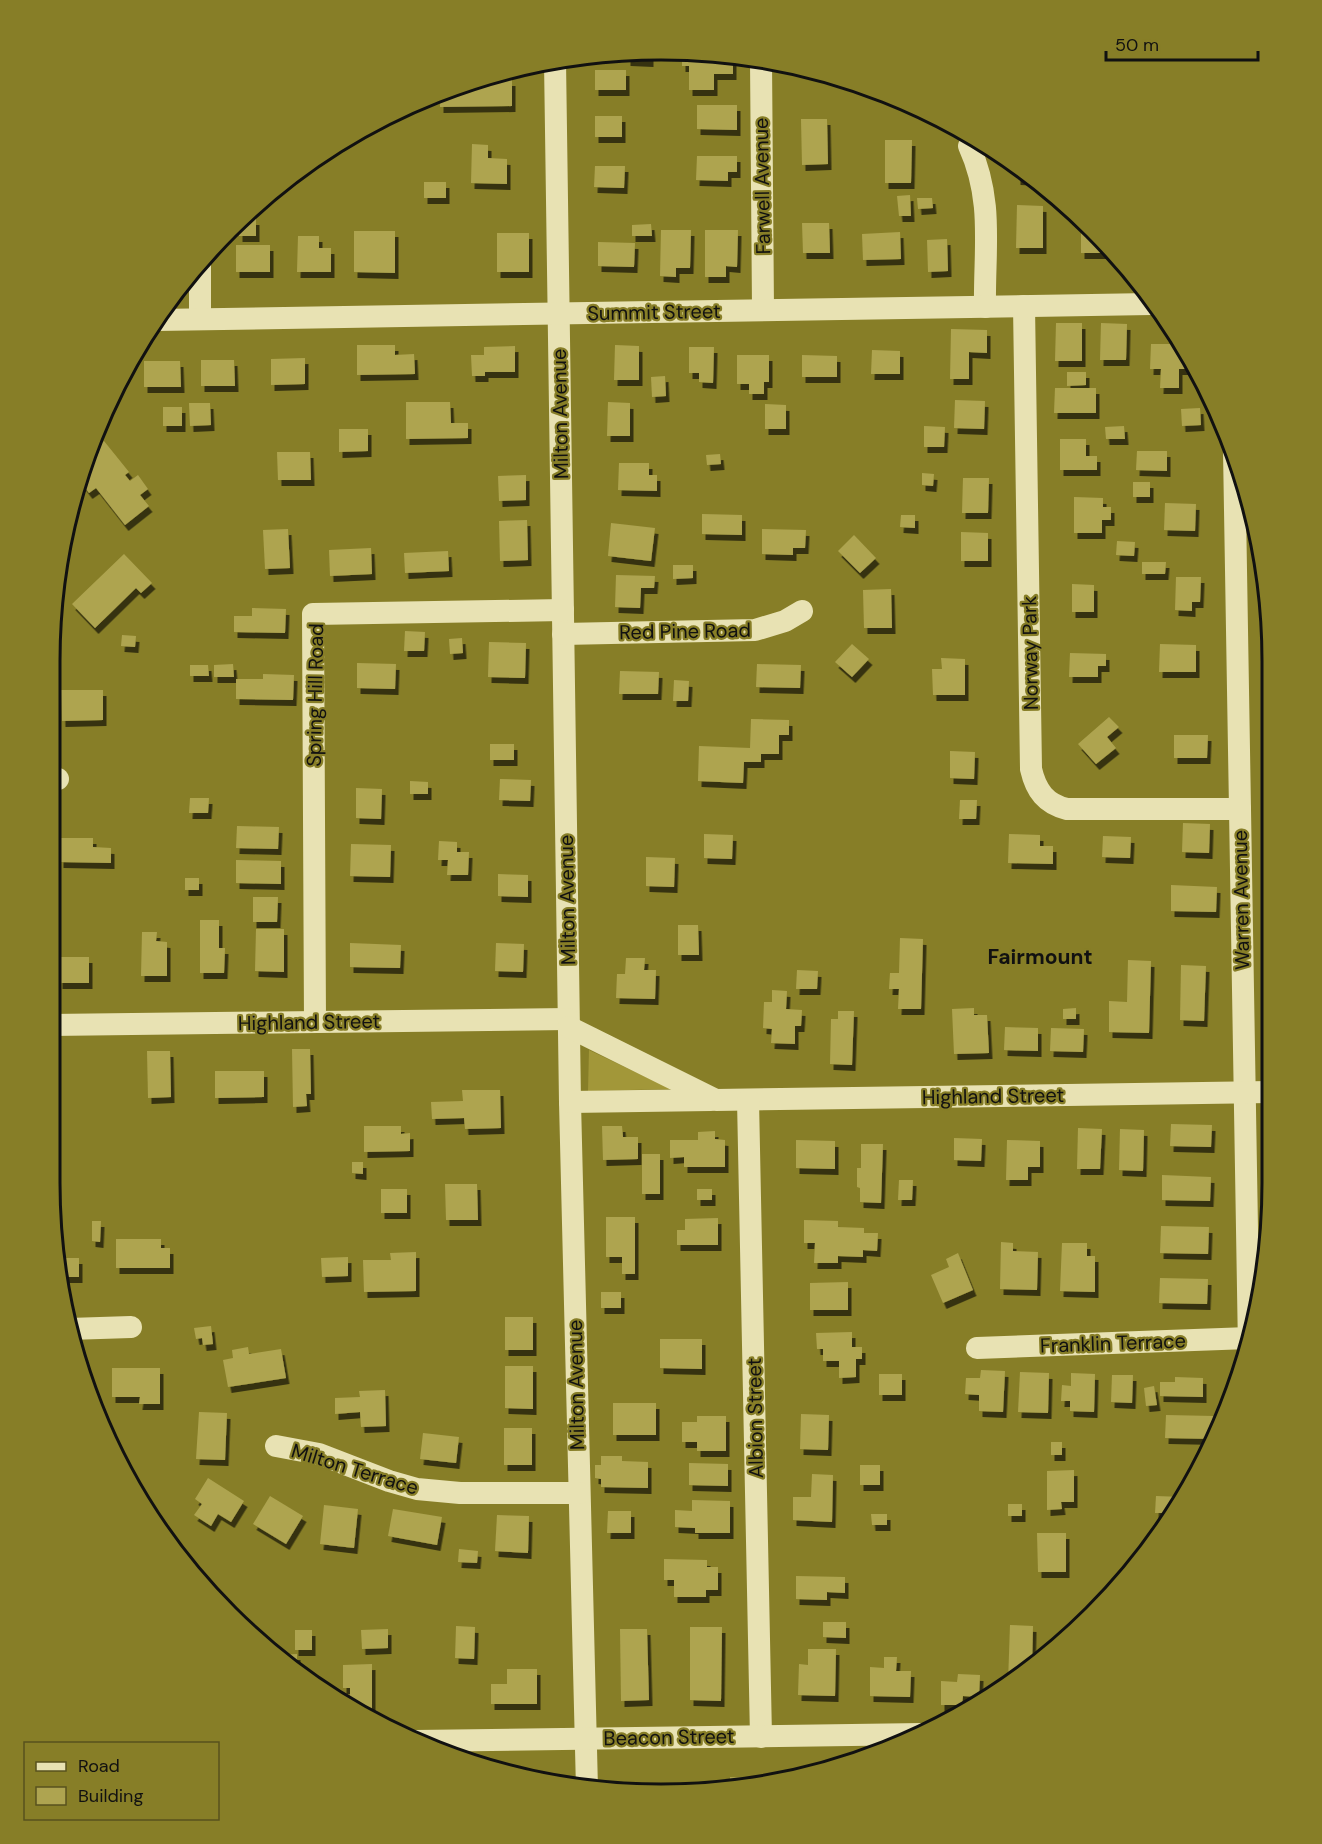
<svg xmlns="http://www.w3.org/2000/svg" width="1322" height="1844" font-family="'DM Sans',sans-serif">
	<defs>
		<filter id="shadow"><feDropShadow dx="3.5" dy="6" stdDeviation="0" flood-color="#0009"/></filter>
	</defs>
	<rect width="100%" height="100%" fill="#877e27"/>
	<polygon fill="#a29739" points="589,1050 671,1089 588,1091"/>
	<g fill="#aea450" filter="url(#shadow)">
		<polygon points="682,51 701,51 733,56 733,74 714,74 714,90 689,90 689,66 682,66"/>
		<polygon points="650,52 650,61 627,60 627,53"/>
		<rect x="595" y="70" width="31" height="20"/>
		<polygon points="472,80 512,80 512,106 440,107 440,93"/>
		<polygon points="697,105 737,105 737,130 697,129"/>
		<rect x="595" y="116" width="27" height="21"/>
		<polygon points="801,119 827,119 828,164 802,165"/>
		<polygon points="885,140 912,140 911,183 885,183"/>
		<polygon points="472,144 488,145 488,158 507,159 507,184 471,183"/>
		<polygon points="697,156 737,156 737,172 728,172 728,181 696,180"/>
		<polygon points="595,166 625,166 624,188 594,187"/>
		<polygon points="1017,166 1034,176 1037,180 1017,179"/>
		<rect x="424" y="182" width="22" height="16"/>
		<polygon points="910,195 911,216 899,216 897,196"/>
		<polygon points="917,198 932,198 933,208 918,209"/>
		<polygon points="1017,205 1043,206 1043,248 1016,248"/>
		<polygon points="240,219 256,219 256,236 239,236 239,220"/>
		<polygon points="802,223 829,223 830,253 803,253"/>
		<polygon points="651,224 652,236 632,236 632,225"/>
		<polygon points="1081,228 1089,228 1111,248 1111,253 1081,253"/>
		<polygon points="661,230 691,230 690,268 676,268 676,277 660,276"/>
		<polygon points="705,230 738,230 737,267 726,266 726,277 705,277"/>
		<polygon points="354,231 395,231 395,273 354,272"/>
		<polygon points="900,232 901,259 863,260 862,234"/>
		<rect x="497" y="233" width="32" height="39"/>
		<polygon points="298,236 319,236 319,248 331,248 331,272 297,272"/>
		<polygon points="947,239 948,271 928,272 927,240"/>
		<polygon points="598,242 635,243 634,267 598,266"/>
		<rect x="236" y="245" width="34" height="27"/>
		<polygon points="1056,323 1082,323 1082,361 1055,361"/>
		<polygon points="1101,323 1127,324 1126,360 1100,360"/>
		<polygon points="951,329 987,330 987,353 969,352 969,379 950,379"/>
		<polygon points="1151,344 1178,344 1188,358 1188,369 1179,369 1179,388 1160,388 1161,369 1150,369"/>
		<polygon points="357,345 395,345 395,355 414,354 415,374 357,375"/>
		<polygon points="615,345 639,346 639,380 614,380"/>
		<polygon points="515,346 515,372 485,372 485,376 472,376 471,355 484,355 484,347"/>
		<polygon points="689,347 714,347 713,383 699,382 699,373 689,373"/>
		<polygon points="872,350 900,351 900,374 871,374"/>
		<polygon points="737,355 769,355 769,382 764,382 764,394 749,394 749,384 737,384"/>
		<polygon points="802,355 837,356 837,377 802,377"/>
		<polygon points="305,358 305,384 271,385 271,359"/>
		<polygon points="201,360 234,360 235,386 201,386"/>
		<polygon points="144,361 180,361 181,387 144,387"/>
		<polygon points="1067,372 1086,372 1086,385 1067,386"/>
		<polygon points="665,376 666,396 652,397 651,377"/>
		<polygon points="1055,388 1096,388 1096,413 1054,413"/>
		<polygon points="955,400 985,401 984,429 954,428"/>
		<polygon points="406,402 450,402 451,423 468,423 468,438 406,439"/>
		<polygon points="608,402 630,403 630,436 607,436"/>
		<polygon points="189,403 210,403 211,425 190,426"/>
		<polygon points="765,404 786,405 786,429 765,429"/>
		<rect x="163" y="407" width="19" height="19"/>
		<polygon points="1200,408 1201,425 1182,426 1181,409"/>
		<polygon points="924,426 945,427 944,447 924,447"/>
		<polygon points="1124,426 1125,439 1106,439 1105,427"/>
		<polygon points="339,429 368,429 368,451 339,452"/>
		<polygon points="1060,439 1086,439 1086,456 1097,456 1097,470 1060,470"/>
		<polygon points="104,441 129,472 125,475 130,481 138,475 148,489 140,495 149,506 125,525 96,488 89,493 80,481 88,454"/>
		<polygon points="1137,451 1167,451 1167,471 1136,470"/>
		<polygon points="277,452 310,452 311,480 278,480"/>
		<polygon points="720,454 721,464 707,465 706,455"/>
		<polygon points="619,463 649,463 649,475 657,475 657,491 618,490"/>
		<polygon points="922,473 934,474 933,486 922,485"/>
		<polygon points="526,475 526,500 499,501 498,476"/>
		<polygon points="963,478 989,478 988,513 962,513"/>
		<rect x="1133" y="482" width="17" height="15"/>
		<polygon points="1074,497 1103,498 1103,507 1111,507 1111,520 1102,520 1102,533 1074,533"/>
		<polygon points="1165,503 1196,504 1195,531 1164,530"/>
		<polygon points="702,514 742,515 742,535 702,534"/>
		<polygon points="901,515 915,515 915,528 900,527"/>
		<polygon points="527,520 528,560 500,561 499,521"/>
		<polygon points="611,523 655,528 651,561 608,556"/>
		<polygon points="288,529 290,568 265,569 263,530"/>
		<polygon points="762,529 806,530 805,548 793,548 793,555 762,554"/>
		<polygon points="961,532 988,533 988,561 961,561"/>
		<polygon points="854,535 876,558 860,573 838,551"/>
		<polygon points="1117,541 1135,542 1134,556 1116,555"/>
		<polygon points="371,548 372,574 330,576 329,550"/>
		<polygon points="448,551 449,571 405,573 404,553"/>
		<polygon points="124,554 152,583 141,593 136,588 95,628 72,604"/>
		<polygon points="1142,562 1166,562 1165,574 1142,574"/>
		<polygon points="673,565 693,565 693,578 673,579"/>
		<polygon points="616,575 655,576 654,588 641,588 640,608 615,607"/>
		<polygon points="1176,577 1201,577 1200,602 1192,602 1192,611 1175,610"/>
		<polygon points="1072,584 1094,585 1094,612 1072,612"/>
		<polygon points="891,589 892,628 864,628 863,590"/>
		<polygon points="252,608 286,609 285,633 234,632 234,616 252,616"/>
		<polygon points="405,631 425,632 424,651 404,651"/>
		<polygon points="122,635 136,636 135,647 121,646"/>
		<polygon points="462,638 463,653 450,654 449,639"/>
		<polygon points="489,642 526,643 525,678 488,677"/>
		<polygon points="852,644 869,659 852,677 835,662"/>
		<polygon points="1160,644 1196,645 1196,672 1159,672"/>
		<polygon points="1070,653 1106,654 1106,666 1098,666 1098,677 1069,677"/>
		<polygon points="941,658 965,659 965,695 933,695 932,669 942,669"/>
		<polygon points="357,663 396,664 395,689 357,688"/>
		<polygon points="233,664 234,677 214,677 214,665"/>
		<polygon points="757,664 801,665 800,688 756,687"/>
		<polygon points="190,665 208,665 209,676 190,676"/>
		<polygon points="620,671 659,672 658,694 619,694"/>
		<polygon points="263,674 294,675 293,700 236,699 236,679 263,679"/>
		<polygon points="674,680 689,681 688,701 673,701"/>
		<polygon points="61,690 103,690 103,720 62,721"/>
		<polygon points="1109,717 1119,727 1107,737 1116,748 1096,764 1078,744"/>
		<polygon points="751,719 789,720 789,735 779,735 779,754 761,754 761,762 744,762 743,783 698,781 699,746 750,748"/>
		<polygon points="1174,735 1208,735 1207,758 1174,758"/>
		<rect x="490" y="744" width="24" height="16"/>
		<polygon points="950,751 975,752 974,779 950,778"/>
		<polygon points="500,779 531,780 530,801 499,800"/>
		<polygon points="410,781 428,782 428,794 410,794"/>
		<polygon points="356,788 382,789 381,819 356,818"/>
		<polygon points="190,798 209,798 208,813 189,813"/>
		<polygon points="960,800 977,800 976,819 959,819"/>
		<polygon points="1183,823 1210,824 1209,853 1182,852"/>
		<polygon points="237,826 279,827 278,849 236,848"/>
		<polygon points="704,834 733,835 732,859 704,858"/>
		<polygon points="1009,834 1040,835 1040,846 1053,846 1053,864 1008,863"/>
		<polygon points="1103,836 1131,837 1130,858 1102,857"/>
		<polygon points="60,838 93,838 93,847 111,848 111,863 60,862"/>
		<polygon points="439,841 457,842 457,852 469,852 468,875 447,875 448,860 438,860"/>
		<polygon points="351,844 391,845 390,877 350,876"/>
		<polygon points="646,857 675,858 674,887 646,886"/>
		<polygon points="236,860 281,861 281,884 236,883"/>
		<polygon points="498,874 528,875 528,897 498,896"/>
		<rect x="185" y="878" width="14" height="12"/>
		<polygon points="1171,885 1217,887 1216,912 1171,911"/>
		<polygon points="253,897 278,897 277,922 253,922"/>
		<polygon points="200,920 219,920 219,948 225,948 224,973 200,973"/>
		<polygon points="678,925 698,925 699,955 678,955"/>
		<polygon points="256,929 284,929 284,972 255,971"/>
		<polygon points="142,932 157,932 156,941 167,942 167,976 141,976"/>
		<polygon points="900,938 923,939 921,1009 898,1009 899,989 889,989 890,973 899,973"/>
		<polygon points="350,943 401,945 400,968 350,967"/>
		<polygon points="496,943 524,944 523,972 495,971"/>
		<rect x="59" y="957" width="30" height="26"/>
		<polygon points="626,958 645,958 644,970 656,970 655,999 616,998 617,974 625,974"/>
		<polygon points="1128,960 1151,961 1149,1033 1109,1032 1109,1001 1127,1002"/>
		<polygon points="1181,965 1206,966 1204,1021 1180,1020"/>
		<polygon points="797,970 818,971 817,989 796,989"/>
		<polygon points="772,990 787,991 786,1009 802,1010 801,1026 795,1026 795,1044 771,1043 772,1029 763,1028 764,1002 772,1002"/>
		<polygon points="974,1008 974,1015 987,1015 989,1053 954,1054 952,1009"/>
		<polygon points="1076,1008 1076,1019 1063,1019 1063,1009"/>
		<polygon points="838,1011 854,1011 852,1065 830,1064 831,1019 838,1019"/>
		<polygon points="1005,1027 1038,1028 1038,1051 1004,1050"/>
		<polygon points="1051,1028 1084,1029 1083,1052 1050,1051"/>
		<polygon points="292,1049 310,1049 311,1094 306,1094 307,1106 293,1107"/>
		<polygon points="147,1051 170,1051 171,1097 148,1098"/>
		<polygon points="50,1062 54,1063 53,1099 50,1099"/>
		<polygon points="215,1071 264,1071 264,1097 215,1098"/>
		<polygon points="462,1090 500,1090 501,1128 465,1129 464,1118 432,1119 431,1102 463,1101"/>
		<polygon points="1171,1124 1212,1125 1211,1147 1170,1146"/>
		<polygon points="364,1126 401,1126 401,1134 410,1133 410,1151 364,1152"/>
		<polygon points="602,1126 622,1126 623,1137 638,1137 638,1159 603,1160"/>
		<polygon points="1078,1128 1102,1129 1100,1169 1077,1169"/>
		<polygon points="1120,1129 1144,1130 1143,1171 1119,1170"/>
		<polygon points="715,1131 715,1139 725,1140 725,1167 684,1167 684,1157 670,1158 670,1140 698,1140 698,1132"/>
		<polygon points="954,1138 982,1139 981,1161 954,1160"/>
		<polygon points="796,1140 835,1141 835,1169 796,1168"/>
		<polygon points="1007,1140 1040,1141 1040,1167 1028,1167 1028,1180 1006,1180"/>
		<polygon points="861,1144 883,1144 881,1203 860,1202 860,1188 857,1187 857,1168 861,1168"/>
		<rect x="642" y="1154" width="18" height="40"/>
		<polygon points="352,1162 363,1162 363,1174 352,1173"/>
		<polygon points="1162,1175 1211,1177 1210,1201 1162,1200"/>
		<polygon points="899,1180 913,1180 912,1200 898,1200"/>
		<polygon points="445,1184 477,1184 478,1220 446,1220"/>
		<rect x="381" y="1189" width="26" height="24"/>
		<rect x="697" y="1189" width="15" height="11"/>
		<polygon points="606,1217 635,1217 635,1274 622,1274 622,1257 606,1257"/>
		<polygon points="718,1218 718,1245 677,1245 677,1230 685,1230 685,1219"/>
		<polygon points="804,1220 838,1221 838,1227 864,1228 864,1233 878,1233 877,1251 863,1250 863,1257 838,1256 838,1263 814,1263 815,1243 804,1243"/>
		<polygon points="92,1221 101,1221 100,1242 92,1241"/>
		<polygon points="1161,1226 1209,1227 1208,1254 1160,1253"/>
		<polygon points="116,1239 161,1239 161,1248 170,1248 170,1268 116,1268"/>
		<polygon points="1001,1242 1013,1243 1013,1251 1038,1252 1037,1290 1000,1289"/>
		<polygon points="1062,1243 1087,1243 1087,1256 1095,1256 1095,1292 1060,1291"/>
		<polygon points="416,1252 416,1291 364,1292 363,1260 391,1260 390,1253"/>
		<polygon points="958,1253 973,1290 943,1303 931,1275 949,1267 946,1259"/>
		<polygon points="348,1257 348,1276 322,1277 321,1258"/>
		<polygon points="59,1258 79,1258 79,1277 62,1277"/>
		<polygon points="1160,1278 1208,1279 1207,1304 1159,1303"/>
		<polygon points="848,1282 848,1310 810,1310 810,1283"/>
		<rect x="601" y="1292" width="20" height="16"/>
		<rect x="505" y="1317" width="28" height="33"/>
		<polygon points="211,1326 213,1344 203,1345 202,1338 196,1339 194,1328"/>
		<polygon points="852,1332 852,1347 862,1347 862,1359 856,1359 856,1377 839,1378 839,1361 823,1361 823,1349 817,1349 816,1333"/>
		<polygon points="660,1339 702,1339 702,1369 660,1368"/>
		<polygon points="248,1347 249,1354 281,1349 286,1378 228,1387 223,1360 233,1358 232,1350"/>
		<polygon points="505,1366 533,1366 533,1409 505,1408"/>
		<polygon points="112,1368 160,1368 160,1404 139,1404 140,1397 112,1397"/>
		<polygon points="981,1370 1005,1371 1003,1412 979,1411 979,1395 965,1394 966,1378 980,1378"/>
		<polygon points="1020,1372 1049,1373 1048,1413 1018,1412"/>
		<polygon points="1071,1373 1095,1374 1094,1412 1070,1411 1070,1401 1061,1401 1062,1385 1071,1386"/>
		<rect x="879" y="1374" width="23" height="21"/>
		<polygon points="1112,1375 1133,1375 1132,1403 1111,1402"/>
		<polygon points="1175,1377 1203,1378 1203,1397 1160,1396 1160,1382 1175,1382"/>
		<polygon points="1154,1386 1157,1405 1146,1406 1144,1388"/>
		<polygon points="385,1390 386,1426 361,1427 360,1412 335,1414 335,1398 360,1397 359,1391"/>
		<rect x="613" y="1403" width="43" height="32"/>
		<polygon points="199,1412 227,1413 225,1460 196,1459"/>
		<polygon points="801,1414 829,1415 828,1450 800,1449"/>
		<polygon points="1166,1415 1214,1416 1213,1439 1165,1438"/>
		<polygon points="697,1416 726,1416 726,1451 697,1451 697,1442 682,1442 682,1422 697,1422"/>
		<rect x="504" y="1428" width="28" height="37"/>
		<polygon points="423,1433 459,1437 456,1463 420,1459"/>
		<rect x="1051" y="1442" width="11" height="13"/>
		<polygon points="601,1456 622,1456 622,1461 648,1462 648,1488 601,1487 601,1479 595,1478 595,1465 601,1465"/>
		<polygon points="689,1463 728,1464 728,1486 689,1485"/>
		<rect x="860" y="1465" width="20" height="20"/>
		<polygon points="1074,1470 1074,1502 1061,1502 1062,1509 1047,1510 1047,1471"/>
		<polygon points="812,1474 833,1475 832,1522 793,1520 793,1497 811,1497"/>
		<polygon points="208,1478 244,1501 231,1522 218,1514 211,1526 194,1515 202,1504 195,1499"/>
		<polygon points="270,1496 303,1516 286,1544 253,1524"/>
		<polygon points="1156,1496 1182,1497 1172,1513 1155,1513"/>
		<polygon points="692,1500 730,1501 730,1533 695,1533 695,1528 675,1527 675,1510 692,1511"/>
		<rect x="1008" y="1504" width="14" height="12"/>
		<polygon points="324,1505 358,1509 354,1548 320,1544"/>
		<polygon points="393,1509 442,1517 437,1545 388,1536"/>
		<polygon points="608,1511 631,1511 631,1533 607,1533"/>
		<polygon points="871,1514 887,1514 887,1525 872,1525"/>
		<polygon points="497,1515 529,1516 528,1553 495,1551"/>
		<polygon points="1037,1533 1066,1533 1066,1572 1038,1572"/>
		<polygon points="459,1549 478,1551 477,1563 458,1562"/>
		<polygon points="664,1559 707,1560 707,1567 718,1567 718,1590 706,1590 706,1597 674,1597 674,1580 664,1580"/>
		<polygon points="796,1576 845,1577 845,1593 827,1592 827,1600 796,1599"/>
		<polygon points="823,1622 846,1622 846,1638 823,1637"/>
		<polygon points="1010,1625 1033,1626 1032,1666 1008,1683"/>
		<polygon points="456,1626 475,1627 474,1659 455,1658"/>
		<polygon points="690,1627 722,1627 721,1701 690,1700"/>
		<polygon points="388,1629 388,1648 362,1649 361,1630"/>
		<polygon points="620,1629 647,1629 649,1700 621,1701"/>
		<rect x="295" y="1630" width="17" height="20"/>
		<polygon points="808,1649 836,1649 835,1696 798,1695 799,1664 808,1665"/>
		<polygon points="297,1654 297,1669 276,1655"/>
		<polygon points="884,1657 897,1657 896,1671 911,1671 910,1697 870,1696 870,1667 884,1668"/>
		<polygon points="372,1664 372,1709 358,1709 350,1704 350,1688 343,1688 343,1665"/>
		<polygon points="507,1669 537,1669 537,1704 491,1704 491,1684 507,1684"/>
		<polygon points="958,1674 980,1675 979,1697 963,1696 962,1705 941,1705 941,1681 957,1682"/>
		<polygon points="730,1777 777,1779 741,1789 730,1789"/>
		<polygon points="621,1784 672,1785 672,1789 621,1789"/>
	</g>
	<g fill="none" stroke-linecap="round" stroke-linejoin="round">
		<g stroke="#e8e2b3" stroke-width="22">
			<polyline points="555,61 570,1102 587,1789"/>
			<polyline points="761,61 763,310"/>
			<path d="M969 146C994 201 984 249 985 307"/>
			<path d="M1024 306 1031 769C1036 791 1046 804 1067 809H1240"/>
			<polyline points="200,319 200,259"/>
			<polyline points="157,320 1151,304"/>
			<polyline points="1234,450 1249,1349"/>
			<polyline points="563,634 755,630 785,621 802,611"/>
			<polyline points="50,779 58,779"/>
			<polyline points="315,1022 313,614 563,610"/>
			<polyline points="50,1025 568,1019"/>
			<polyline points="569,1027 716,1100 1270,1092"/>
			<polyline points="748,1100 761,1737"/>
			<polyline points="570,1102 711,1100"/>
			<polyline points="69,1329 131,1327"/>
			<polyline points="977,1348 1249,1338"/>
			<polyline points="276,1446 319,1454 389,1481 417,1489 460,1493 579,1493"/>
			<polyline points="415,1741 923,1734"/>
		</g>
	</g>
	<g text-anchor="middle" dominant-baseline="central" stroke-width="4.5" stroke-linejoin="round" paint-order="stroke">
		<g font-size="20" fill="#111" stroke="#877e27">
			<text transform="translate(762 186) rotate(-91)">Farwell Avenue</text>
			<text transform="translate(654 312) rotate(-1)">Summit Street</text>
			<text transform="translate(560 414) rotate(-91)">Milton Avenue</text>
			<text transform="translate(685 631) rotate(-1)">Red Pine Road</text>
			<text transform="translate(1030 653) rotate(-91)">Norway Park</text>
			<text transform="translate(315 695) rotate(-89)">Spring Hill Road</text>
			<text transform="translate(567 900) rotate(-91)">Milton Avenue</text>
			<text transform="translate(1241 900) rotate(-91)">Warren Avenue</text>
			<text transform="translate(309 1022) rotate(-1)">Highland Street</text>
			<text transform="translate(993 1096) rotate(-1)">Highland Street</text>
			<text transform="translate(1113 1343) rotate(-2)">Franklin Terrace</text>
			<text transform="translate(576 1385) rotate(-91)">Milton Avenue</text>
			<text transform="translate(755 1418) rotate(-91)">Albion Street</text>
			<text transform="translate(355 1469) rotate(17)">Milton Terrace</text>
			<text transform="translate(669 1737) rotate(-1)">Beacon Street</text>
		</g>
		<g font-size="21" font-weight="bold" fill="#111" stroke="#877e27">
			<text x="1040" y="957">Fairmount</text>
		</g>
	</g>
	<path d="M0 0H1322V1844H0ZM661 60H661A601 601 0 0 1 1262 661V1183A601 601 0 0 1 661 1784H661A601 601 0 0 1 60 1183V661A601 601 0 0 1 661 60Z" fill="#877e27" fill-rule="evenodd"/>
	<path fill="none" stroke="#111" stroke-width="3" d="M661 60H661A601 601 0 0 1 1262 661V1183A601 601 0 0 1 661 1784H661A601 601 0 0 1 60 1183V661A601 601 0 0 1 661 60Z"/>
	<rect x="24" y="1742" width="195" height="78" fill="#877e27" stroke="#58521e" stroke-width="1.5"/>
	<rect x="36" y="1762" width="30" height="9" fill="#e8e2b3" stroke="#58521e" stroke-width="1.5"/>
	<text x="78" y="1772" font-size="18" fill="#111111">Road</text>
	<rect x="36" y="1787" width="30" height="18" fill="#aea450" stroke="#58521e" stroke-width="1.5"/>
	<text x="78" y="1802" font-size="18" fill="#111111">Building</text>
	<path d="M1106 51v9h152v-9" fill="none" stroke="#111111" stroke-width="3"/>
	<text x="1115" y="51" font-size="18" fill="#111111" stroke="#877e27" stroke-width="4.5" paint-order="stroke">50 m</text>
</svg>
